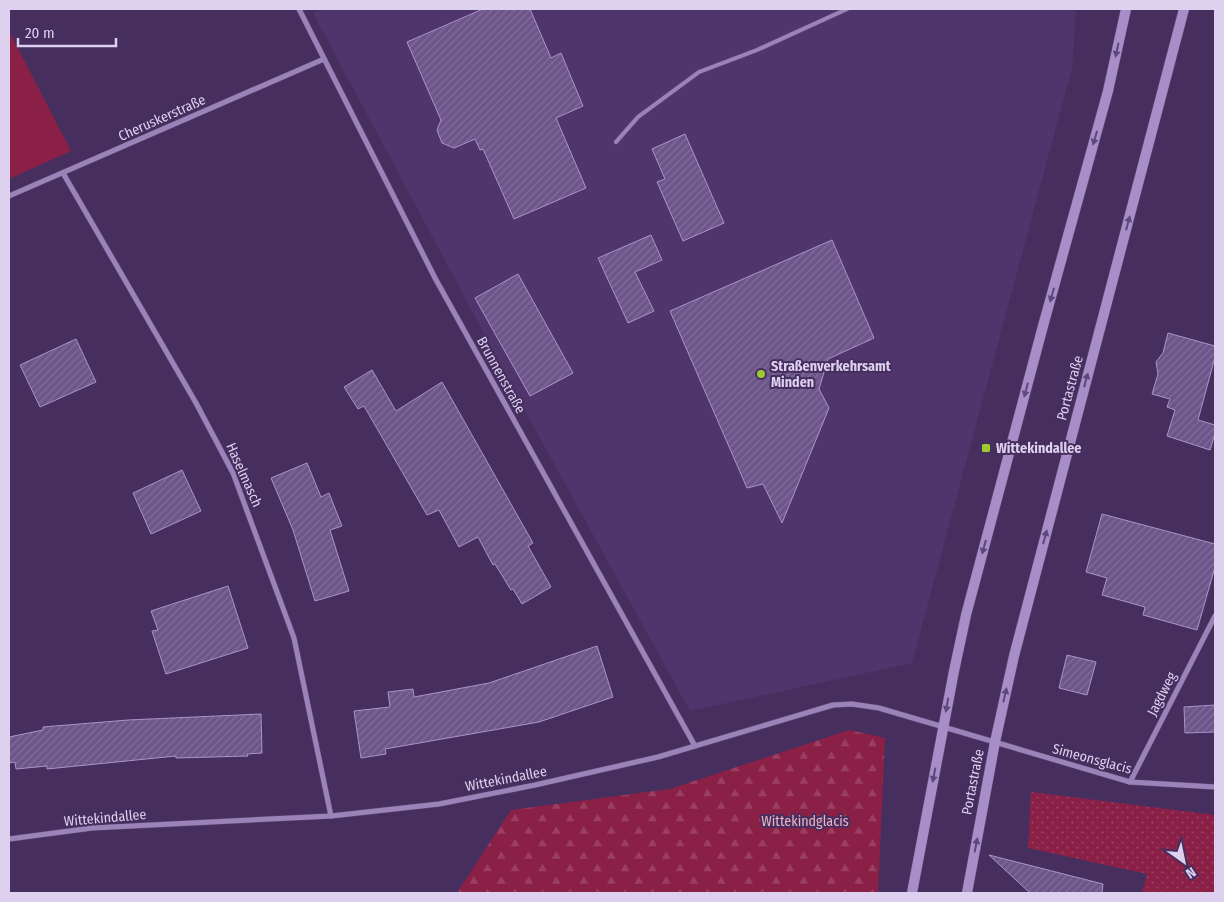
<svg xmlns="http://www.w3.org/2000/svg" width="1224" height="902" font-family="'Fira Sans Condensed',sans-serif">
	<defs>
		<pattern id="forest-firs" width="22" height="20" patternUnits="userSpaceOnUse" patternTransform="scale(1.25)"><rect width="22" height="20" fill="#8b2047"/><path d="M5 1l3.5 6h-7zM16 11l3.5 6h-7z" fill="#9b3f62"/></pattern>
		<pattern id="park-dots" width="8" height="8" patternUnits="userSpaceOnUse" patternTransform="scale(1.25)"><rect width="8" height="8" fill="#8b2047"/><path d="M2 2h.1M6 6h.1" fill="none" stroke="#9b3f62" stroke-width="1.8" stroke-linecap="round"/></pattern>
		<pattern id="building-hatch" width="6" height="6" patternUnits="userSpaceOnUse" patternTransform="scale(1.25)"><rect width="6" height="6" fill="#6c5589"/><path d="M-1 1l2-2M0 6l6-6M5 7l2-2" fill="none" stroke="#816c9a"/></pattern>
	</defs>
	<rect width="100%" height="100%" fill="#462f5f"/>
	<polygon fill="#50356c" points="321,9 1076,9 1072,68 912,663 690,711 535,429 313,13"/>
	<polygon fill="url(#forest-firs)" points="849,730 885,738 878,893 457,893 511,810 670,789"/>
	<polygon fill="url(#park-dots)" points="1031,792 1215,815 1215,893 1142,893 1147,874 1028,848"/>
	<polygon fill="#8b2047" points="9,31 71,151 9,179"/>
	<g fill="url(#building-hatch)" stroke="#ab93cb">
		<polygon points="483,9 530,9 551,58 561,53 583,106 556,118 586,188 514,219 483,149 480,150 475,139 454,148 442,143 437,130 441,120 407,42"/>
		<polygon points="685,134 724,223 683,241 657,182 665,179 652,149"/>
		<polygon points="651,235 662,260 635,272 654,311 628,323 598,258"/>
		<polygon points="832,240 874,338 828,359 819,389 829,408 782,523 763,484 747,488 670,311"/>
		<polygon points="518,274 573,373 530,396 475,298"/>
		<polygon points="1168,333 1215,346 1215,357 1198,420 1215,425 1215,434 1210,450 1167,436 1175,410 1167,407 1170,399 1152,394 1158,374 1156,362 1163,353"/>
		<polygon points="76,339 96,382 40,407 20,365"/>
		<polygon points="372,370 396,411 442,382 533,543 528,546 551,587 522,604 513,589 511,590 495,564 493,565 478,537 459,547 439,510 427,515 364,406 358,409 344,387"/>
		<polygon points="307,463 321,497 329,493 342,526 330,530 349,591 315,601 293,530 271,478"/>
		<polygon points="182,470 201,511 151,534 133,493"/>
		<polygon points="1102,514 1215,544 1215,567 1197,630 1143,615 1145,607 1102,595 1107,578 1086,572"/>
		<polygon points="228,586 248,648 166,674 152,631 158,630 151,611"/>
		<polygon points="597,646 613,697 539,722 385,749 386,754 361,758 354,711 390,707 388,692 413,689 414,697 489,683"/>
		<polygon points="1067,655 1096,662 1087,695 1059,688"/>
		<polygon points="1215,705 1215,732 1185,733 1184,707"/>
		<polygon points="261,714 262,753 247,754 248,756 176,758 176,756 47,769 47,766 16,769 15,762 9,763 9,737 43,730 43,727 128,720"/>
		<polygon points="989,855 1103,884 1102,893 1030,893"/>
	</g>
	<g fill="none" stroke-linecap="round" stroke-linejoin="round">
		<g stroke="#5e4a73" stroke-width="5">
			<polyline id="service" points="616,142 638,117 699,72 757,50 847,9"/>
		</g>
		<g stroke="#5e4a73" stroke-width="6">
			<g id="minor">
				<polyline points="299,9 435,278 695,746"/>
				<polyline points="63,173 196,403 233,473 294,638 331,816"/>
				<polyline points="9,196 324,59"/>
				<polyline points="1130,782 1215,616"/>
				<polyline points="9,839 92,828 331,816 439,804 535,785 658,757 833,705 852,704 879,708 1130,782 1215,787"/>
			</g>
		</g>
		<g stroke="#5e4a73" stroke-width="11">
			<g id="secondary">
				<polyline points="912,893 954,671 966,615 1043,326 1108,91 1126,9"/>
				<polyline points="967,893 995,742 1014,656 1184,9"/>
			</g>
		</g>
		<use href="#service" stroke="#9b83ba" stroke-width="4"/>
		<use href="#minor" stroke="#9b83ba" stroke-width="5"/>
		<use href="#secondary" stroke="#a88ec9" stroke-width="10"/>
	</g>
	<defs><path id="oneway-solid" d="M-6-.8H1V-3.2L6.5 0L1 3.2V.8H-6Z" transform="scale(1.25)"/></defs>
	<g fill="#5e477a">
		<use href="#oneway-solid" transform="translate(1117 50) rotate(102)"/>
		<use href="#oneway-solid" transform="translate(1095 138) rotate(106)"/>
		<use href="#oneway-solid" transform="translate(1128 223) rotate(-75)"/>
		<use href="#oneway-solid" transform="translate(1052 295) rotate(106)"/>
		<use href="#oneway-solid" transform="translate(1086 380) rotate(-75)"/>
		<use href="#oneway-solid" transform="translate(1026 390) rotate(105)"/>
		<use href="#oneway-solid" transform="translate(1045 537) rotate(-75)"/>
		<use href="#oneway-solid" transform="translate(984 547) rotate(105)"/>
		<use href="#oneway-solid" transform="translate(1005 695) rotate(-77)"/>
		<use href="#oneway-solid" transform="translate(947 705) rotate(100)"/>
		<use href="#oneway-solid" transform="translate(934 775) rotate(101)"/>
		<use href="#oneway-solid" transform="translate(976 845) rotate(-79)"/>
	</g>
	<g fill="#9fca2d" stroke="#462f5f" stroke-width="2">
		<circle cx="761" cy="374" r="5"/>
		<rect x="981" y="443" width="10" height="10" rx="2.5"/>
	</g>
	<g text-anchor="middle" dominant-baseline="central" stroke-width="4" stroke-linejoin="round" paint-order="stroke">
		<g font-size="14" fill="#ded1ef" stroke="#462f5f">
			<text transform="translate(162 118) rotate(-24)">Cheruskerstraße</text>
			<text transform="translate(501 375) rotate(61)">Brunnenstraße</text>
			<text transform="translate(1070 388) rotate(-75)">Portastraße</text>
			<text transform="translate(244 475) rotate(66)">Haselmasch</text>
			<text transform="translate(1162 694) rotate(-63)">Jagdweg</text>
			<text transform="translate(1092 759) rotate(15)">Simeonsglacis</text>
			<text transform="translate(506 779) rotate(-11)">Wittekindallee</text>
			<text transform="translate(973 782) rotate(-79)">Portastraße</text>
			<text transform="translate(105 818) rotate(-5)">Wittekindallee</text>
		</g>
		<g font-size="14" font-weight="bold" fill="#ded1ef" stroke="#462f5f" text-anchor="start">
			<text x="771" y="366">Straßenverkehrsamt<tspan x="771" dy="16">Minden</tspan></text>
			<text x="996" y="448">Wittekindallee</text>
		</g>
		<g font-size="14" fill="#efb2bf" stroke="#462f5f">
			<text x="805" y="821">Wittekindglacis</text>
		</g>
	</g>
	<rect width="1224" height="902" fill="none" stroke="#ded1ef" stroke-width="20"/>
	<g transform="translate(1184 862) rotate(147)" stroke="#462f5f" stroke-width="4" paint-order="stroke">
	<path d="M0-4L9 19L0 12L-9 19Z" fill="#ded1ef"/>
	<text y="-8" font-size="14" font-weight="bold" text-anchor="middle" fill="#ded1ef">N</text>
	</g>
	<path d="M18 38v8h98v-8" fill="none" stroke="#ded1ef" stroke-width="2.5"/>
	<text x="25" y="38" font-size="15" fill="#ded1ef" stroke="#462f5f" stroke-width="4" paint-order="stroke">20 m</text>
</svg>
